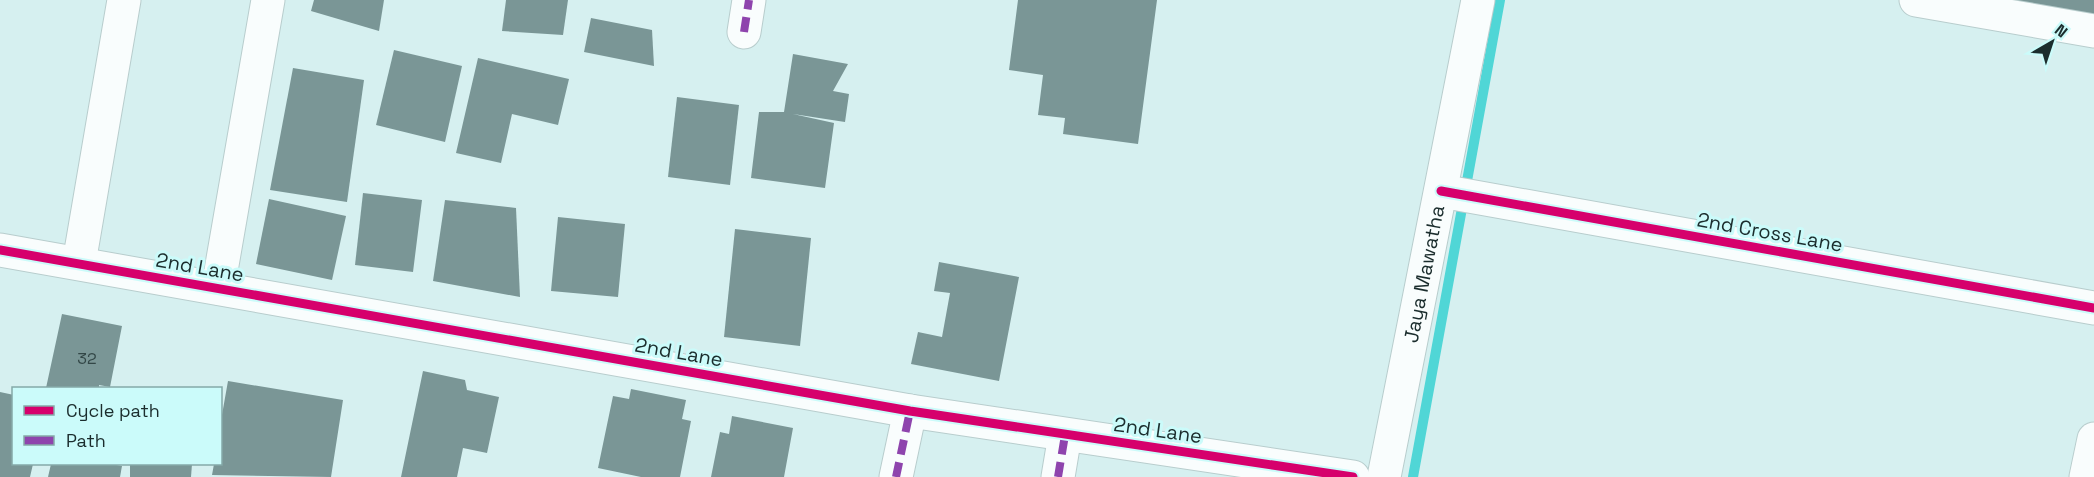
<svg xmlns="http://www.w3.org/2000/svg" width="2094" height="477" font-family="'Space Grotesk',sans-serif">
	<rect width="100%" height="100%" fill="#d6f0f0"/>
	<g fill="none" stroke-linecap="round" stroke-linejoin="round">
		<polyline stroke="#50d6d6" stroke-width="10" points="1413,477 1500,0"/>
	</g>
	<g fill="#7a9696">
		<polygon points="314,0 384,0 379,31 311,11"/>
		<polygon points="506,0 568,0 563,35 502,31"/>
		<polygon points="1018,0 1157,0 1138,144 1063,134 1065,118 1038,115 1043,75 1009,70"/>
		<polygon points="1972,0 2094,0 2094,15"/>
		<polygon points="591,18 652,30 654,66 584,52"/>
		<polygon points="394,50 462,66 445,142 376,125"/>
		<polygon points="793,54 848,64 833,91 849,94 845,122 793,114 834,123 825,188 751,178 759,112 784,112"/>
		<polygon points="478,58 569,79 558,125 512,114 501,163 456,153"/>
		<polygon points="293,68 364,80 347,202 270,190"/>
		<polygon points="677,97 739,105 730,185 668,177"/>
		<polygon points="363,193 422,200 413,272 355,265"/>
		<polygon points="269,199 346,216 332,280 256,264"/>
		<polygon points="445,200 516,208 520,297 433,281"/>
		<polygon points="558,217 625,224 618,297 551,291"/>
		<polygon points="735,229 811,238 800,346 724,337"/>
		<polygon points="939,262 1019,277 999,381 911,364 918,332 942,337 950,293 934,291"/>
		<polygon points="62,314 122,326 110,387 99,385 99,388 46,388"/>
		<polygon points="423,371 465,380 467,390 499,397 487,453 463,448 457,477 401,477"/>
		<polygon points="228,381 343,400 331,477 212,475 214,464 220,464 220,426"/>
		<polygon points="631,389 686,400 682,419 691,421 680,477 641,477 598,468 613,396 629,399"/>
		<polygon points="0,392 14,395 14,464 33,464 30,477 0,477"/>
		<polygon points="732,416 793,428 784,477 711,477 720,432 729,434"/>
		<polygon points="51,464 111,464 122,466 120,477 48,477"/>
		<polygon points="130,464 192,464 191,477 130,477"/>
	</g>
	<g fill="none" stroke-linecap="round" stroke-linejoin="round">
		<g stroke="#b8cdcd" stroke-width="35">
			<g id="minor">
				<polyline points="1916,0 2094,31"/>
				<polyline points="744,32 749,0"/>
				<polyline points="1441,191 2094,308"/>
				<polyline points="0,250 910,411 1353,477"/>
				<polyline points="79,263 124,0"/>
				<polyline points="218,288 268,0"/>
				<polyline points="896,477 910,411"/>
				<polyline points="1058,477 1065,435"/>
				<path id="s1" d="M1384 477 1478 0"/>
				<polyline points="2086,477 2094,439"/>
			</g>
		</g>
		<use href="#minor" stroke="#f9fdfd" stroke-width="33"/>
		<g stroke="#8e44ad" stroke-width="8" stroke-dasharray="15 8" stroke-linecap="butt">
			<polyline points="744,32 749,0"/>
			<polyline points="896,477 910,411"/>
			<polyline points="1058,477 1065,435"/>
		</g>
		<g stroke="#cbfbfa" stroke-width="13">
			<g id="cycleway">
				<polyline points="1441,191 2094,308"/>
				<polyline points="0,250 910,411 1353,477"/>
			</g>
		</g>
		<use href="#cycleway" stroke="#d6006c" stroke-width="9"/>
	</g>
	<g text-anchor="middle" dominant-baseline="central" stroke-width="6" stroke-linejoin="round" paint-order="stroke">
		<g font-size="16" fill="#334747">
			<text x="87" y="358">32</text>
		</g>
		<g font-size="20" fill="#1b2d2d" stroke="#cbfbfa">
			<text transform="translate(1770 232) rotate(10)">2nd Cross Lane</text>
			<text transform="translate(200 267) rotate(10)">2nd Lane</text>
			<text stroke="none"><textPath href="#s1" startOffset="207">Jaya Mawatha</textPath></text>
			<text transform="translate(679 352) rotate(10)">2nd Lane</text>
			<text transform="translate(1158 430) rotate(8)">2nd Lane</text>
		</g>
	</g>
	<rect x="12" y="387" width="210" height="78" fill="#cbfbfa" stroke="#85a9a8" stroke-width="1.5"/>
	<rect x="24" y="406" width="30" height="9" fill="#d6006c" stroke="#85a9a8" stroke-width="1.5"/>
	<text x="66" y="417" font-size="18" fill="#1b2d2d">Cycle path</text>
	<rect x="24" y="436" width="30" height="9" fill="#8e44ad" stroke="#85a9a8" stroke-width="1.5"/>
	<text x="66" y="447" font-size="18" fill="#1b2d2d">Path</text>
	<g transform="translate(2052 42) rotate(39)" stroke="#cbfbfa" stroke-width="4.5" paint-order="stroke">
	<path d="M0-4.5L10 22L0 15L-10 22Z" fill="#1b2d2d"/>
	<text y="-9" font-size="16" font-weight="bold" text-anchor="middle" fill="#1b2d2d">N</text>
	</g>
</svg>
